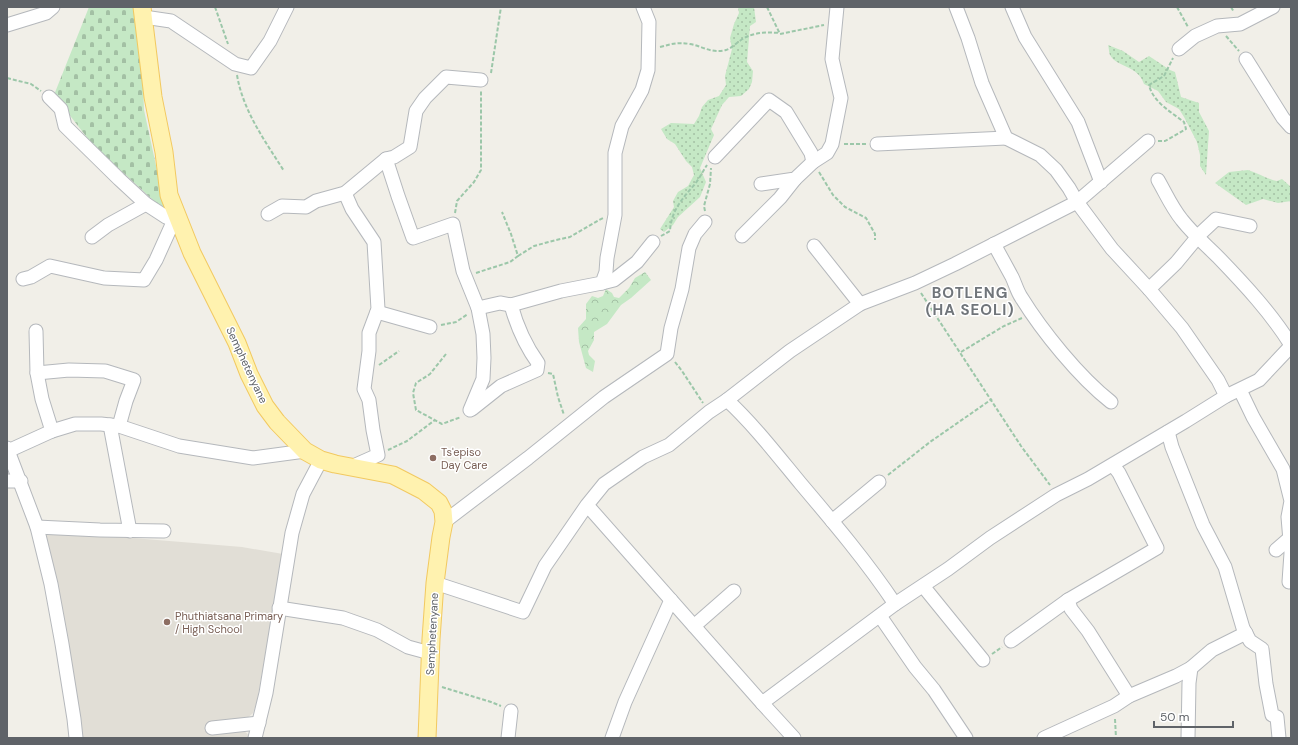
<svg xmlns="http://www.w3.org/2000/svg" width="1298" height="745" font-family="'DM Sans',sans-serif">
	<defs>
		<pattern id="grass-dots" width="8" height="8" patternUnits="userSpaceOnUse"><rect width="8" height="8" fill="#c5e8c5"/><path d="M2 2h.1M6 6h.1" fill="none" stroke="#a3c0a4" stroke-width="1.8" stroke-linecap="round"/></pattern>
		<pattern id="forest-crowns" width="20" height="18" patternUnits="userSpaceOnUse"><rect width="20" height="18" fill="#c5e8c5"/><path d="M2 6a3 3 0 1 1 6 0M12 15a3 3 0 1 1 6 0" fill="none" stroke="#a3c0a4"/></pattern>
		<pattern id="cemetery-stones" width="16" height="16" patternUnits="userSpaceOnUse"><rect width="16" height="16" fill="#c5e8c5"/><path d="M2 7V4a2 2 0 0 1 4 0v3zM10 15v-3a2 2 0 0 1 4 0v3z" fill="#a3c0a4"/></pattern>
	</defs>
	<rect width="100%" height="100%" fill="#f1efe8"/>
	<polygon fill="#e1ded6" points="48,531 242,547 283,554 257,701 253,713 244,721 244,731 250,736 250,738 82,738 56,577 46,536"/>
	<g fill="url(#grass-dots)">
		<polygon points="738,7 754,7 756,22 750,26 747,62 753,71 752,82 749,89 741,96 729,97 722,105 711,129 714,135 700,168 706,182 700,197 678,217 673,225 664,232 660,229 674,207 673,201 678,192 688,186 694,175 692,167 686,161 675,144 667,139 661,129 671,123 694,124 699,116 702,107 708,100 719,96 726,85 725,76 732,49 730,38 734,24 739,13"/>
		<path d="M1108 45 1123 51 1139 62 1149 56 1170 70 1175 72 1181 97 1199 103V112L1209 131 1206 175 1200 166V155L1197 142 1184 117 1179 109 1166 102 1158 91 1144 84C1138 65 1116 67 1110 55 1109 53 1109 48 1108 45Z"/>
		<path d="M1248 170C1258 173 1267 179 1277 181L1282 179 1291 187V201L1278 203 1263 199 1246 205 1215 183 1229 172Z"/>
	</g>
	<polygon fill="url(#forest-crowns)" points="645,272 651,280 631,298 621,305 607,324 594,332 594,340 588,351 589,355 595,361 593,372 586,368 579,342 578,328 586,319 586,304 592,296 598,298 603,296 606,289 612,293 614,297 619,298 629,288 635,278"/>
	<polygon fill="url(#cemetery-stones)" points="89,7 135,7 142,57 144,110 166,212 92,144 54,95"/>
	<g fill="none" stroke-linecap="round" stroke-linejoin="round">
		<g stroke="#b5b8bc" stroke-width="15">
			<g id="minor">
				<polyline points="956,7 968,38 982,83 1006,138 1040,155 1056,170 1069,188 1077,202 1112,249 1149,289 1182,328 1218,380 1226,396"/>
				<polyline points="1012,7 1025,37 1078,122 1101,182"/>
				<polyline points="144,17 171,21 235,64 251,68 270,41 287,7"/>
				<polyline points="7,25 46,13 53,7"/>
				<polyline points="1179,49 1195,36 1217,26 1240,24 1273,7"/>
				<polyline points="1246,59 1283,118 1291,127"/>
				<polyline points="49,97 61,109 65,126 119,179 146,204 166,217 180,223"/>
				<polyline points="877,144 1006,138"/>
				<polyline points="715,157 769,100 786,112 811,153 813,162"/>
				<polyline points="386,159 398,196 413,238 453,224 463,271 478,308 483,334 484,358 483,379 470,410"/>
				<path d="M1158 180C1166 194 1172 208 1182 220 1193 234 1206 245 1218 257 1245 285 1271 313 1291 345"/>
				<polyline points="761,184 795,179 813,162 827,153 832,144 841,98 832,59 837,7"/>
				<polyline points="345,193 352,209 374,242 378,309 369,333 369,351 364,389 369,400 373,430 378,455 351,467"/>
				<polyline points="268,214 282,206 306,207 316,201 345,193 386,159 394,157 410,147 416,111 425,98 446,77 481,80"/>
				<polyline points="742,236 780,198 795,179"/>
				<polyline points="92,237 108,225 146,204"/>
				<path d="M994 244C1000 255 1006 266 1012 277 1015 283 1017 291 1021 297 1042 331 1079 377 1111 402"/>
				<polyline points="814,246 860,304"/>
				<polyline points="23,279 31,277 50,266 104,278 144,280 156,260 174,220"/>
				<polyline points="602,283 614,280 637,262 653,242"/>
				<polyline points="1149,289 1176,263 1200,234 1216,219 1250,226"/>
				<polyline points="478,308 500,303 511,305 561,291 602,283 606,272 607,258 615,215 615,153 622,126 642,90 648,70 649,22 643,7"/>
				<polyline points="377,312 430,327"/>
				<polyline points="36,331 37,373 42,399 52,431"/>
				<polyline points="37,373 69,370 105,371 134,380 126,401 119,426"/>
				<polyline points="1240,390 1253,417 1283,469 1291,501 1288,517 1291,553 1289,582"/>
				<polyline points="727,400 790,351 860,304 915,283 955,264 1077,202 1148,141"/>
				<path d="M472 409 501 386 537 370 538 363C525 345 517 327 511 305"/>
				<polyline points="110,425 130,531"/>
				<polyline points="1168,432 1172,447 1203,525 1225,567 1243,628 1250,641 1262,649 1266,684 1272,715 1277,717 1279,738"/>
				<polyline points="7,448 37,527 51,584 62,644 74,719 76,738"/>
				<polyline points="8,451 52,431 75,424 101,424 119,426 179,446 253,458 305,451"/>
				<polyline points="1113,465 1119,473 1157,548 1068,600 1071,609 1088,631 1129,696"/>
				<polyline points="7,481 21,481"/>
				<polyline points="832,521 879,482"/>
				<polyline points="444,522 528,458 604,397 667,354 671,328 682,289 689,248 695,234 705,222"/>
				<polyline points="37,527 100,530 164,531"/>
				<polyline points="1276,550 1291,537"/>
				<path d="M435 583 523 612 545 566 587 505 604 484 643 457 669 445 709 412 727 400C754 425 777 455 801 484 834 523 867 562 895 604L762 703 587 505"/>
				<polyline points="923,586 983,660"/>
				<polyline points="895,604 948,569 990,538 1056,495 1088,479 1186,421 1226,396 1259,380 1291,346"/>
				<polyline points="279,608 343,618 377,630 408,647 430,653"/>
				<polyline points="880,616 915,667 934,690 966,738"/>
				<polyline points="694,626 734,591"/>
				<polyline points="1011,641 1068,600"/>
				<polyline points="762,703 794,738"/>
				<polyline points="212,728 259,723"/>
				<polyline points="255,738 266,693 292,533 303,494 321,460"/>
				<polyline points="508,738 511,711"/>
				<polyline points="612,738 625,702 671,600"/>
				<polyline points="1044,738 1114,706 1129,696 1176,676 1191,668 1212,650 1246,633"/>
				<polyline points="1188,738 1189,683 1191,668"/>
			</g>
		</g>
		<g stroke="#f2c960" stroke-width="19">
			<polyline id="major" points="142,7 153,97 164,152 169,195 192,253 237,343 249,374 265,406 277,422 305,451 321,460 335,464 393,475 424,491 439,503 443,511 444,522 441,537 435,583 431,639 427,738"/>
		</g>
		<g stroke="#9cc7a9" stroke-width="2" stroke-dasharray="4 2" stroke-linecap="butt">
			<polyline points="215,7 228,44"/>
			<polyline points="767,7 780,34 824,25"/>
			<polyline points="1177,7 1188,27"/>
			<polyline points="1231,7 1234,12"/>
			<polyline points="1226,36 1239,51"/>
			<path d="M660 47C671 44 678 42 690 44 702 46 712 54 726 50 731 49 736 43 741 40 753 32 766 32 780 33"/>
			<polyline points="491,73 501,7"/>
			<path d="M237 75C243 111 265 141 284 171"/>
			<polyline points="7,78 31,84 41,91"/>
			<path d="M1158 141H1165L1186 129 1184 122C1171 112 1153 102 1149 85L1164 76 1173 58"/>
			<polyline points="844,144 867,144"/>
			<polyline points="819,172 833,195 845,207 866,218 875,234 875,240"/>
			<polyline points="705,211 704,206 710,184 711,168"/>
			<polyline points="455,213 457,201 474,182 481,170 481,91"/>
			<path d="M661 236 670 231C671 211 682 199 695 184 699 179 703 171 707 165"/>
			<polyline points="518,256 534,246 556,240 570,237 599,220 603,218"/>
			<polyline points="476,273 510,262 518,256 511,234 502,212"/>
			<polyline points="921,293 1021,446 1050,485"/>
			<polyline points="441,325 456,322 468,314"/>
			<polyline points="961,352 1004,326 1022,318"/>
			<polyline points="446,354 430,374 416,383 413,393 416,410 442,424 461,417"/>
			<polyline points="675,362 682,371 703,403"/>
			<polyline points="379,365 399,351"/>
			<polyline points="548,373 553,374 558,397 564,415"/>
			<polyline points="388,450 407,441 435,420"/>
			<polyline points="888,475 930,442 992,399"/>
			<polyline points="992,654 1002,647"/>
			<polyline points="442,687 491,702 501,706"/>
			<polyline points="1115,719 1116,738"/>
		</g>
		<use href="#minor" stroke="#fff" stroke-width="13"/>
		<use href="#major" stroke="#fff2af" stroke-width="17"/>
	</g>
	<g fill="#8d6e63" stroke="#fff" stroke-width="1.5">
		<circle cx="433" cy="458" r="4"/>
		<circle cx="167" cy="622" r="4"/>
	</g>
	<g text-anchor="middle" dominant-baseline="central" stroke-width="3" stroke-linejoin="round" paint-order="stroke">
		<g font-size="11" fill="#5f6368" stroke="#fff">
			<text transform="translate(247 365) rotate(65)">Semphetenyane</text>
			<text transform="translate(432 634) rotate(-87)">Semphetenyane</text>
		</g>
		<g font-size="11" fill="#785e54" stroke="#fff" text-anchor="start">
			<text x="441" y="452">Ts'episo<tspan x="441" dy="13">Day Care</tspan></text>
			<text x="175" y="616">Phuthiatsana Primary<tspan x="175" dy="13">/ High School</tspan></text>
		</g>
		<g font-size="15" font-weight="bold" letter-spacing="1" fill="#70757a" stroke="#fff">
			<text x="970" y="293">BOTLENG<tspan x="970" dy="17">(HA SEOLI)</tspan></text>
		</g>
	</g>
	<rect width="1298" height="745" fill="none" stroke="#5f6368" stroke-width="16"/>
	<path d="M1154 721v6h79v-6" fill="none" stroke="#5f6368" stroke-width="2"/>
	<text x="1160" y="721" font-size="12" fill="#5f6368" stroke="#ffffff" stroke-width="3" paint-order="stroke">50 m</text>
</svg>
